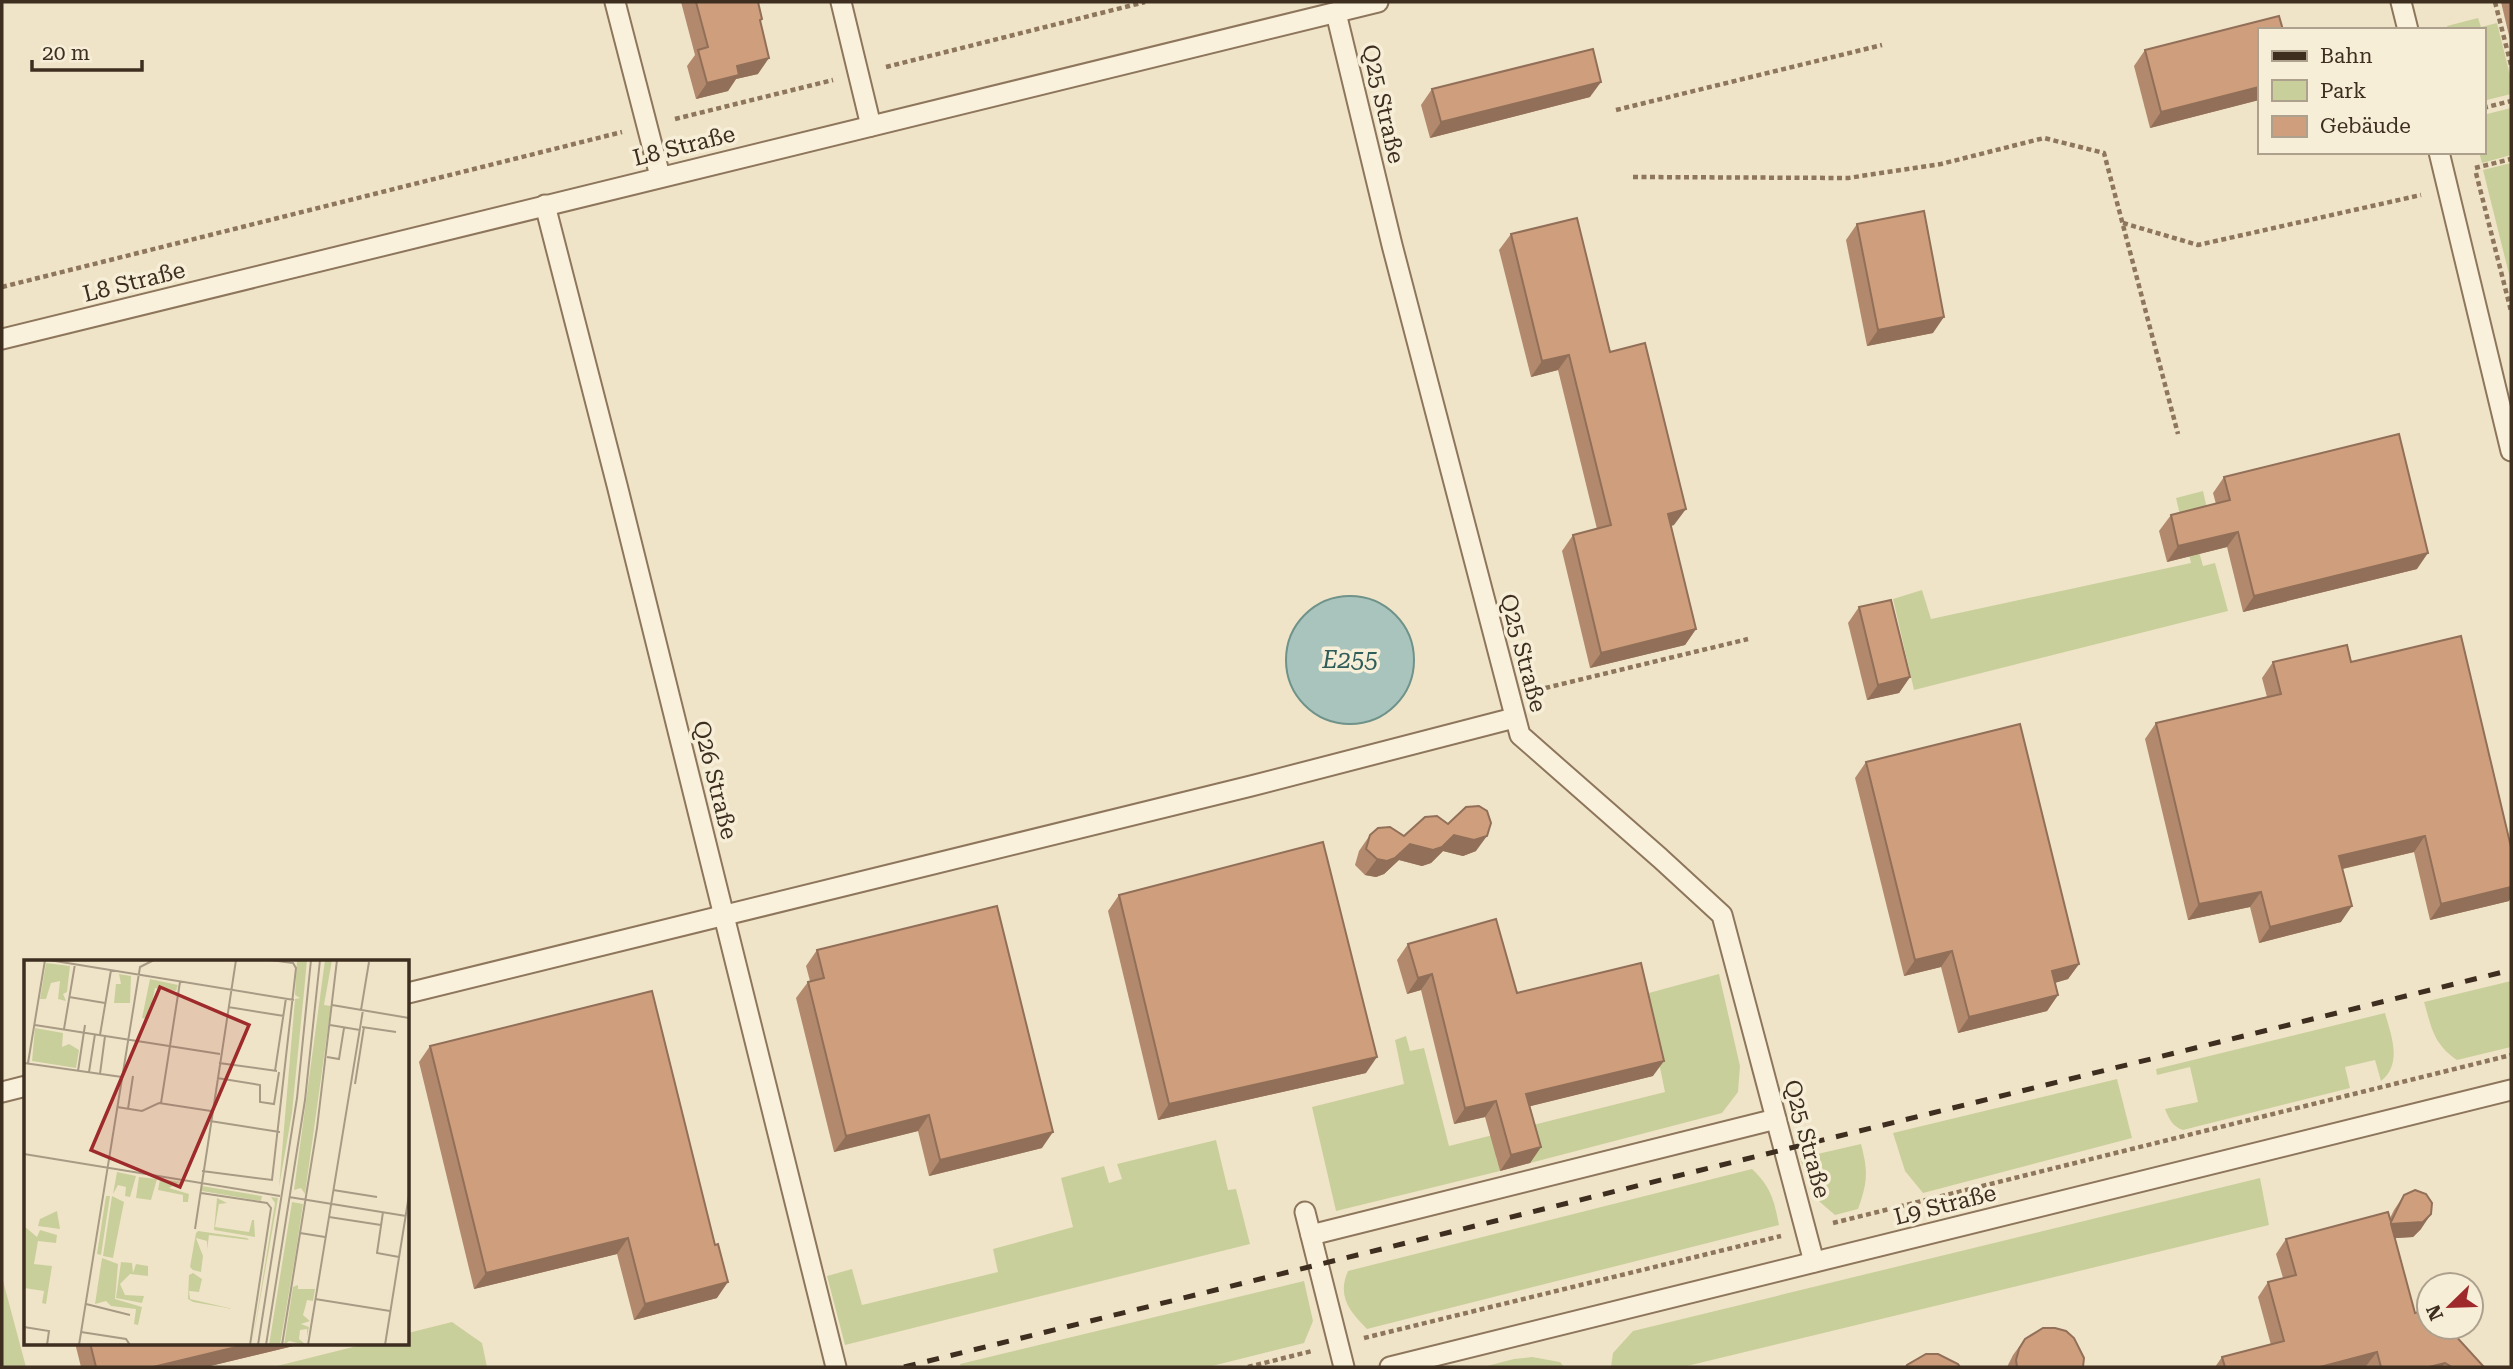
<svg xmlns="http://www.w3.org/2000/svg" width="2513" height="1369" font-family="'Roboto Serif',serif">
	<rect width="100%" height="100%" fill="#f0e4c8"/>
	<g fill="#c9cf9b">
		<polygon points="2478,18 2481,27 2497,23 2511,79 2511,94 2483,101 2483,30 2448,30 2447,26"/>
		<polygon points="2511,108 2511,155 2482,163 2479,152 2483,152 2483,115"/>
		<polygon points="2511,163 2511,282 2483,170"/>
		<polygon points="2203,491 2209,517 2199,552 2203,566 2215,563 2228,611 1914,690 1893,599 1922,590 1931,619 2191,563 2176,498"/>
		<polygon points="1719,974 1740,1066 1738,1092 1722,1113 1530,1163 1496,1157 1500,1171 1336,1211 1312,1107 1404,1084 1395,1040 1406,1036 1410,1051 1424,1048 1449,1146 1665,1092 1645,994"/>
		<path d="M2511 981V1047L2457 1060C2433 1043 2432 1029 2424 1002Z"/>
		<path d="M2385 1013C2391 1035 2403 1064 2381 1081L2375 1060 2345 1067 2350 1088 2183 1130C2173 1127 2169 1119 2165 1109L2198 1102 2190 1067 2157 1075 2156 1069Z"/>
		<polygon points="2117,1079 2132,1138 1923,1193 1905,1171 1893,1133"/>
		<polygon points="1216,1140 1228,1190 1236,1189 1250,1244 845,1345 827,1276 852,1269 862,1305 998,1272 993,1249 1073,1227 1061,1178 1104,1166 1109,1183 1122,1179 1117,1164"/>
		<path d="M1861 1144C1868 1171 1868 1181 1858 1209L1835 1215 1813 1196 1800 1158Z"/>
		<path d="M1752 1169C1771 1187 1774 1200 1779 1225L1367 1329C1349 1311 1337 1296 1348 1271Z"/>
		<polygon points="2260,1178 2269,1225 1683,1367 1611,1367 1613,1353 1633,1331"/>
		<polygon points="2,1277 26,1367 2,1367"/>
		<polygon points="1304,1281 1313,1321 1304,1343 1208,1367 961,1367 960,1364"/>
		<polygon points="452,1322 482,1343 487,1367 273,1367 369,1343 408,1343 408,1333"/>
		<polygon points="1532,1357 1560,1362 1564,1367 1483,1367 1514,1359"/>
	</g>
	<circle fill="#a9c4bc" stroke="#6f938a" stroke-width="2" cx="1350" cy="660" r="64"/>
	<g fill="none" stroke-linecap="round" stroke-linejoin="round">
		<g stroke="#8d765c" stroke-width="23">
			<g id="service">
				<polyline points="615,2 660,176"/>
				<polyline points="841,2 871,126"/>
				<polyline points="2401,2 2408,30"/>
				<polyline points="1336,13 1392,245 1520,735 1660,858 1722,915 1814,1262"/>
				<polyline points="2439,152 2511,451"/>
				<polyline points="545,205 617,485 836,1367"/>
				<polyline points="2,339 1378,2"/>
				<polyline points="408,993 1251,786 1514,718"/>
				<polyline points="2,1092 26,1086"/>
				<polyline points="1305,1212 1344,1367"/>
				<polyline points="1311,1235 1776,1119"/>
				<polyline points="1390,1367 2511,1090"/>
			</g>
		</g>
		<g stroke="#8d765c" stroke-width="4.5" stroke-dasharray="5 3.5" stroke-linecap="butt">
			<polyline points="2495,2 2511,65"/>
			<polyline points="886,67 1145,2"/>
			<polyline points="2483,108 2511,101"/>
			<polyline points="1616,110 1882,45"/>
			<polyline points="675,119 833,80"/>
			<polyline points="2475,168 2511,159"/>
			<polyline points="2476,173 2511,311"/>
			<polyline points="1633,177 1848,178 1941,164 2044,138 2104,153 2178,434"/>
			<polyline points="2123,223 2198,245 2421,195"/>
			<polyline points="2,287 622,132"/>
			<polyline points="1537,690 1748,639"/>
			<polyline points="1833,1223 2511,1055"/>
			<polyline points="1364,1338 1781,1236"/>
			<polyline points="1248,1367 1312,1351"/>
		</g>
		<use href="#service" stroke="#faf1dc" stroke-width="19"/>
		<polyline stroke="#3d2e20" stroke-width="5" stroke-dasharray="12 12" stroke-linecap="butt" points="904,1367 2511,970"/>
	</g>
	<g fill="#b2896c">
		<polygon points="681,2 758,2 760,22 758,74 736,79 728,91 696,99 687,66 695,55"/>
		<polygon points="2501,2 2511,2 2511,44"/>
		<polygon points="2259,30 2259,100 2150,128 2134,66 2145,50"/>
		<polygon points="1432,89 1590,97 1430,138 1421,105"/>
		<polygon points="1857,224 1933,333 1867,346 1846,240"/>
		<polygon points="1511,234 1610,352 1674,525 1671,526 1696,629 1685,645 1590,668 1562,551 1573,535 1597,529 1558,370 1531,377 1499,250"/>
		<polygon points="2224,477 2417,569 2243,612 2227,547 2167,562 2159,531 2171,515 2216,504 2213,493"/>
		<polygon points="1859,607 1910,677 1899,693 1867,700 1848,623"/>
		<polygon points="2273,662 2351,662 2509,901 2430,920 2414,852 2343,869 2341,922 2259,943 2250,907 2188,920 2145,739 2156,723 2267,697 2262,678"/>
		<polygon points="1866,762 2079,964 2068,979 2055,983 2058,995 2047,1011 1958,1033 1941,967 1904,976 1855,778"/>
		<polygon points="1448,824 1476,851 1463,856 1443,851 1431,863 1422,866 1399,860 1384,874 1376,877 1365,875 1355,865 1359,851 1370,835 1404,836"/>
		<polygon points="1119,895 1366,1073 1158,1120 1108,911"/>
		<polygon points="1408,944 1517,993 1653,1076 1530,1106 1541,1147 1530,1163 1500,1171 1485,1117 1454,1124 1421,990 1407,994 1397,960"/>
		<polygon points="817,950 1042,1148 929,1176 918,1131 834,1152 796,998 808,982 810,981 806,966"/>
		<polygon points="430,1046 717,1298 634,1320 617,1254 474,1289 419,1062"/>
		<polygon points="26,1129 26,1145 23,1133"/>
		<polygon points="2404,1195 2421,1229 2413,1237 2395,1238 2415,1313 2452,1332 2484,1367 2215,1367 2222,1357 2271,1345 2258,1297 2268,1282 2283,1278 2276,1254 2286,1239 2390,1218 2394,1210"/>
		<polygon points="2025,1339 2083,1367 2007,1367 2013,1355"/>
		<polygon points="75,1343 306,1343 206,1367 81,1367"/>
	</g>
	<g fill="#916f58">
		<polygon points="769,58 758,74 736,79 728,91 696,99 707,83 737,66"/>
		<polygon points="1601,82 1590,97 1430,138 1441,122"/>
		<polygon points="2259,87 2259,100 2150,128 2161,112"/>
		<polygon points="1944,317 1933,333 1867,346 1878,330"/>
		<polygon points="1569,355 1558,370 1531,377 1542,361"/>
		<polygon points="1686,509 1674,525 1656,529 1668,514"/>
		<polygon points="2238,532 2227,547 2167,562 2178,546"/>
		<polygon points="2428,553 2417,569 2243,612 2254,596"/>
		<polygon points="1696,629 1685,645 1590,668 1601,653"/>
		<polygon points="1910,677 1899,693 1867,700 1878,685"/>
		<polygon points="1454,835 1487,836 1476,851 1463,856 1443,851 1431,863 1422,866 1399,860 1384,874 1376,877 1365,875 1377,859 1410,844"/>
		<polygon points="2425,836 2414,852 2328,872 2339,856"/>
		<polygon points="2511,887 2511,898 2509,901 2430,920 2441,904"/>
		<polygon points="2261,892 2250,907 2188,920 2199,904"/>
		<polygon points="2352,906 2341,922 2259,943 2270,927"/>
		<polygon points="1952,951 1941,967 1904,976 1915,960"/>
		<polygon points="2079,964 2068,979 2040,987 2052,971"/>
		<polygon points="1432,974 1421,990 1407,994 1418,978"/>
		<polygon points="2058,995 2047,1011 1958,1033 1969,1017"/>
		<polygon points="1377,1057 1366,1073 1158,1120 1169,1104"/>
		<polygon points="1664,1061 1653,1076 1515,1110 1526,1094"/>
		<polygon points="1496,1101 1485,1117 1454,1124 1465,1108"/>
		<polygon points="929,1115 918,1131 834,1152 846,1136"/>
		<polygon points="1053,1132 1042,1148 929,1176 940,1160"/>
		<polygon points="1541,1147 1530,1163 1500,1171 1511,1155"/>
		<polygon points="2431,1214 2421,1229 2413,1237 2381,1239 2391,1224"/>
		<polygon points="628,1238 617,1254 474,1289 486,1273"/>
		<polygon points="728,1282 717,1298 634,1320 645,1304"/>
		<polygon points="253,1343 306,1343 206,1367 153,1367"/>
		<polygon points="2377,1352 2366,1366 2364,1367 2320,1367"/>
		<polygon points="2445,1363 2442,1367 2429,1367"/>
	</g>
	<g fill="#cf9f7d" stroke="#916f58" stroke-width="2">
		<polygon points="696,2 758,2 762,19 760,20 769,58 737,66 739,75 707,83 698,50 708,47"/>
		<polygon points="2279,16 2283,30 2259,30 2259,87 2161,112 2145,50"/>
		<polygon points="1593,49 1601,82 1441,122 1432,89"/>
		<polygon points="1924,211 1944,317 1878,330 1857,224"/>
		<polygon points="1577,218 1610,352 1645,343 1686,509 1668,514 1696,629 1601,653 1573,535 1611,525 1569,355 1542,361 1511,234"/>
		<polygon points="2399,434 2428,553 2254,596 2238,532 2178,546 2171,515 2230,500 2224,477"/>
		<polygon points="1891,600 1910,677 1878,685 1859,607"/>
		<polygon points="2461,636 2511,847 2511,887 2441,904 2425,836 2339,856 2352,906 2270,927 2261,892 2199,904 2156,723 2281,694 2273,662 2347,645 2351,662"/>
		<polygon points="2020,724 2079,964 2052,971 2058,995 1969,1017 1952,951 1915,960 1866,762"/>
		<polygon points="1479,806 1487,811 1491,823 1487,836 1474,840 1454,835 1442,847 1433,850 1410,844 1395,858 1387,861 1377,859 1366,849 1370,835 1378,828 1390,827 1404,836 1425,817 1437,816 1448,824 1466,807"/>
		<polygon points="1323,842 1377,1057 1169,1104 1119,895"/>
		<polygon points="997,906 1053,1132 940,1160 929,1115 846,1136 808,982 824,978 817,950"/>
		<polygon points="1496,919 1517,993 1641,963 1664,1061 1526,1094 1541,1147 1511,1155 1496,1101 1465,1108 1432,974 1418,978 1408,944"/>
		<polygon points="652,991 715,1245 718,1244 728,1282 645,1304 628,1238 486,1273 430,1046"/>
		<polygon points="2415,1190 2426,1194 2432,1203 2431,1214 2423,1222 2391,1224 2415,1313 2429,1309 2429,1327 2453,1327 2452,1332 2484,1367 2452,1367 2445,1363 2429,1367 2381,1367 2377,1352 2320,1367 2225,1367 2222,1357 2284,1341 2268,1282 2296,1275 2286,1239 2388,1212 2391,1222 2404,1195"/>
		<polygon points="2043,1328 2055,1328 2066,1331 2074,1338 2084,1358 2083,1367 2017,1367 2016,1360 2019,1349 2025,1339"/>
		<polygon points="90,1343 253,1343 153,1367 96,1367"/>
		<polygon points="1926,1354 1938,1354 1958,1364 1960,1367 1906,1367 1907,1365"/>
	</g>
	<g text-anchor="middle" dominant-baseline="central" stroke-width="7" stroke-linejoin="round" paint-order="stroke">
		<g font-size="23" fill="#3d2e20" stroke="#f7eed8">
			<text transform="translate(1383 104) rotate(77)">Q25 Straße</text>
			<text transform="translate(684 146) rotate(-14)">L8 Straße</text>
			<text transform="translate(134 282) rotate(-14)">L8 Straße</text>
			<text transform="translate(1523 653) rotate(75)">Q25 Straße</text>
			<text transform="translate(715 780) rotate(76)">Q26 Straße</text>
			<text transform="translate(1807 1139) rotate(75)">Q25 Straße</text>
			<text transform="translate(1945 1205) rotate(-14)">L9 Straße</text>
		</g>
		<g font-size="24" font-style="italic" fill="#2f5d5a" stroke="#f7eed8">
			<text x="1350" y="660">E255</text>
		</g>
	</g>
	<g transform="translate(24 960)">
		<rect width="385" height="385" fill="#f0e4c8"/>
		<path d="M273 0H283L280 32 268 153 255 227 271 39 276 38 271 35ZM301 0H308L300 45 307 46 281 234 277 228 270 230ZM22 3 46 6 43 32 39 34 42 41 34 39 36 21 27 23 22 39H16ZM95 14 107 16 106 43H90L92 24H97ZM126 19 154 25 152 31 131 28 125 59 118 58ZM11 68 39 73 38 87 45 84 55 90 52 108 8 101ZM93 212 112 216 106 237 101 236 102 227 94 225 89 234ZM115 217 133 219 127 240 112 238ZM136 219 156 222 145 228 165 234 164 242H159V235L134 230ZM178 226 238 236 237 241 178 231ZM82 236H86L77 295 73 294ZM88 236 100 242 89 298 79 296ZM247 237 254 238 228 385 251 243ZM193 238 203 243 195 244 191 267 225 272 228 260H230L231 277 190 270ZM268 242 279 244 272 291 256 385H245ZM33 251 36 269 14 266 16 259ZM0 266 13 277 16 270 33 275 32 283 14 281 10 304 28 306 22 344 18 343 20 331 0 328ZM174 271 223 278 225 280 185 275 183 290V281L172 278 179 296 177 312 169 310 166 307 172 273ZM78 298 94 304 91 339 118 347 114 365 110 364 112 349 87 346 82 341 71 344ZM97 302 108 303 109 313 112 304 124 306V316L106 314 96 324 101 335 120 336 118 343 92 338ZM169 313 178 319 175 332 165 331 166 339 209 349 169 342 164 339 165 315ZM274 325V329H291L289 341 283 340 281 348 279 355 286 361 277 364 285 367 283 377V369L276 370 275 379 282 385 265 381 260 385 269 327Z" fill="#c9cf9b"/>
		<path fill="none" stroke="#a89b85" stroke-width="2" d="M25 0 270 40M45 37 81 43M308 45 385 58M204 47 260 56M337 50 345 2M11 65 196 94M306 65 336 70M338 67 372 72M40 69 51 4M76 75 87 10M303 97 315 99 320 68M0 103 98 117M4 103 21 0M195 103 253 111M54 111 61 65M251 111 262 38M65 112 71 74M76 114 81 76M193 118 236 125V142L250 144 255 112M331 124 340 67M137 143 156 22M93 147 118 151 135 143 187 151M104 149 109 116M186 161 256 172M0 194 256 236M178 211 248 220 272 8 269 3 246 0M309 230 353 237M177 233 243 243 247 248 226 385M265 237 382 256M359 252 353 293 375 297M305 257 357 265M171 269 212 0M276 273 301 277M291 339 366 351M62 344 106 355M0 367 25 371 23 385M57 372 102 379 106 385M55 385 116 7 130 0M234 385 273 138 287 0M242 385 281 140 296 0M258 385 293 168 313 0M284 385 339 50M361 385 385 235"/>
		<path fill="#9e2a2b" fill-opacity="0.15" stroke="#9e2a2b" stroke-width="3.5" d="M136 27 225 65 156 227 67 190Z"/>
		<rect width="385" height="385" fill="none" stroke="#3d2e20" stroke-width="3.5"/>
	</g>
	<rect width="2513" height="1369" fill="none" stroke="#3d2e20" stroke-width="7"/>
	<rect x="2258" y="28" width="228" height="126" fill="#f7eed8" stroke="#ada18e" stroke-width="2"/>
	<rect x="2272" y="51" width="35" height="10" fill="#3d2e20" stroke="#ada18e" stroke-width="2"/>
	<text x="2320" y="63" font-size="21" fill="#3d2e20">Bahn</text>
	<rect x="2272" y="80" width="35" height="21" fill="#c9cf9b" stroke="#ada18e" stroke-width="2"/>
	<text x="2320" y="98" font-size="21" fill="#3d2e20">Park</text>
	<rect x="2272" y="116" width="35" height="21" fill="#cf9f7d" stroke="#ada18e" stroke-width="2"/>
	<text x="2320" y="133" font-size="21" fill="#3d2e20">Gebäude</text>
	<g transform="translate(2450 1306) rotate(247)"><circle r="33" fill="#f7eed8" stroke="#ada18e" stroke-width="2"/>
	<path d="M0-5L12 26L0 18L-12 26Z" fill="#9e2a2b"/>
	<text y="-10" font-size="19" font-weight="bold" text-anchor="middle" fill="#3d2e20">N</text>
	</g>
	<path d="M32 60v10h110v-10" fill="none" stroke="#3d2e20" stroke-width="3.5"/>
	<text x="42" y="60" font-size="21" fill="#3d2e20" stroke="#f7eed8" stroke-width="5" paint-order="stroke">20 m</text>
</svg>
